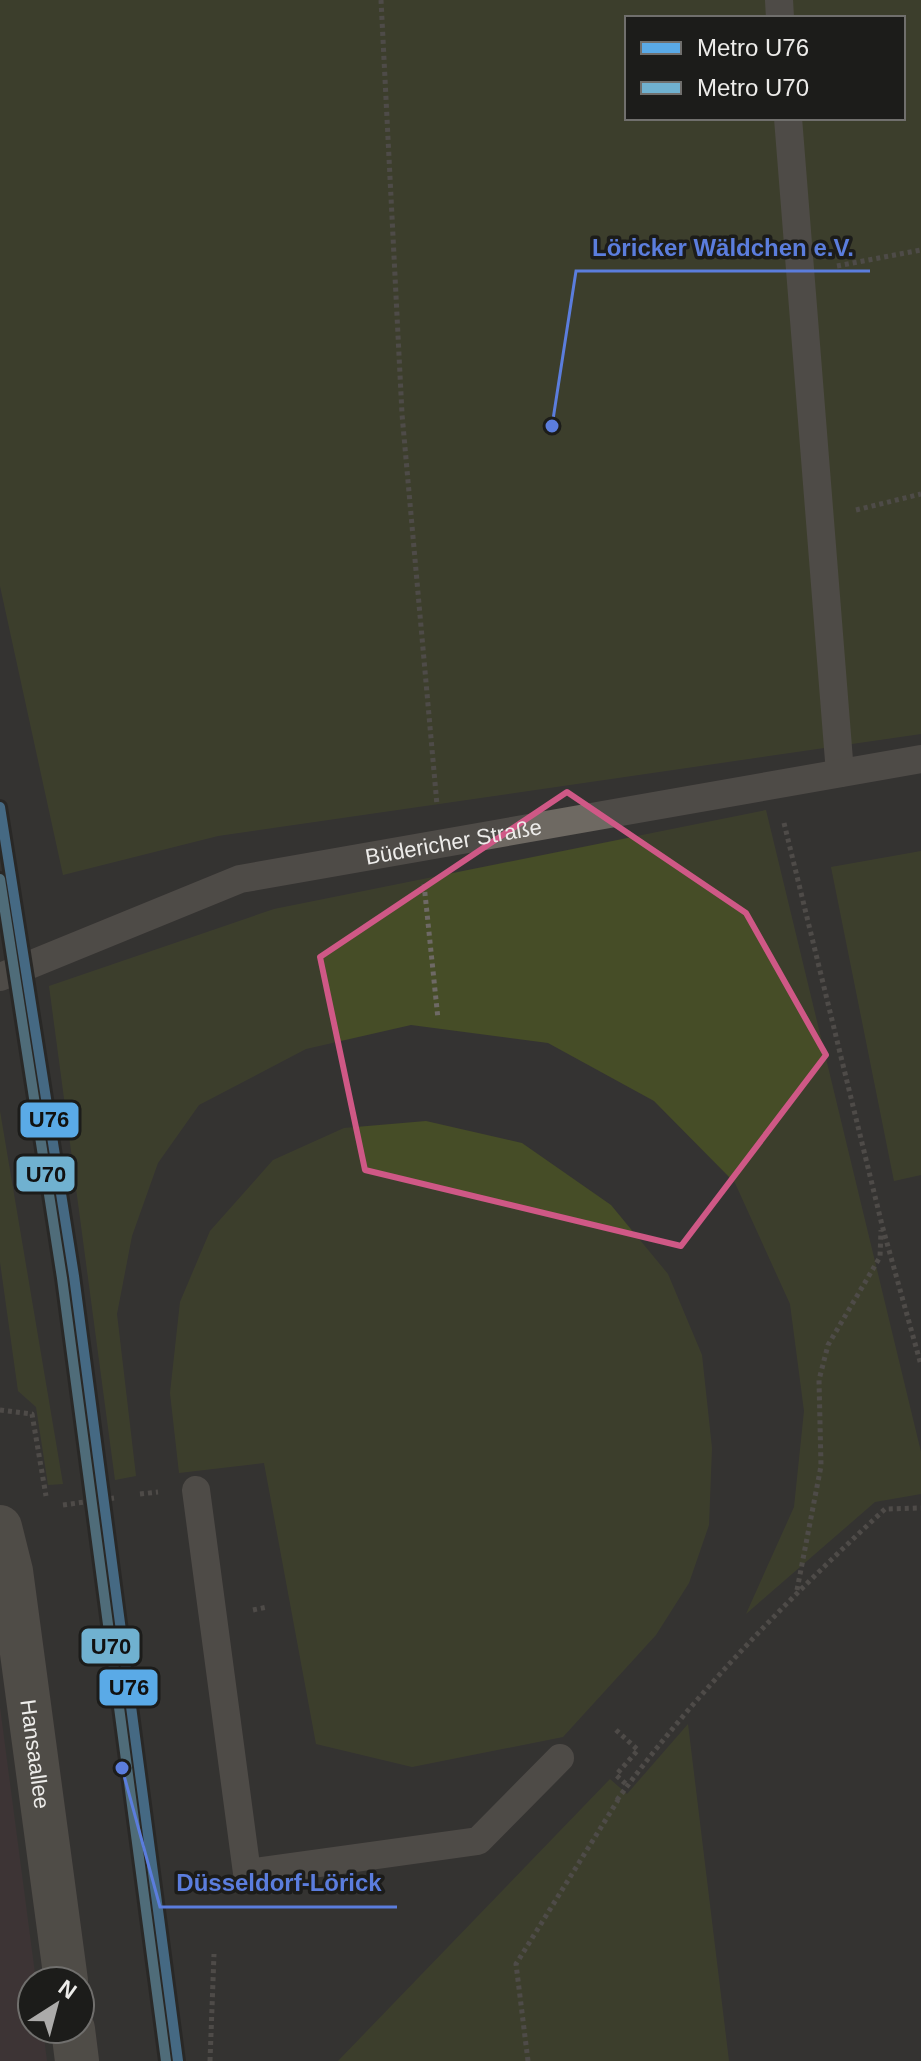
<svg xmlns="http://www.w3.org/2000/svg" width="921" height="2061" font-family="Helvetica,sans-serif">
	<rect width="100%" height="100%" fill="#343332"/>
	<polygon fill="#47363a" points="0,1707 36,1981 32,1981 32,2029 43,2029 47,2061 0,2061"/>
	<g fill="#464d27" fill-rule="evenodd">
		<path d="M0 0H921V734L218 836 63 875 0 586ZM627 18H903V118H627Z"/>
		<polygon points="766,810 921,1452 921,1494 875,1502 746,1614 794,1507 804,1411 790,1304 735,1183 654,1101 548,1043 411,1025 306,1049 199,1105 158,1163 132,1236 117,1314 136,1476 115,1480 49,986 274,909"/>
		<polygon points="921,851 921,1175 894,1181 831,867"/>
		<polygon points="0,1111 63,1484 48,1485 36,1407 18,1391 0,1262"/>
		<polygon points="426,1121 522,1143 611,1205 668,1274 702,1355 712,1448 709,1525 689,1583 656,1635 563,1737 412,1767 316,1744 264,1463 179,1473 170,1393 180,1302 210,1231 273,1160 344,1128"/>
		<polygon points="688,1724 729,2061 338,2061 610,1779 627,1794"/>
	</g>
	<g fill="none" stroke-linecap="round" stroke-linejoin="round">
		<g stroke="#6e6965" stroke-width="5" stroke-dasharray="4 4" stroke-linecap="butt">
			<polyline points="381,0 402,414 437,805"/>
			<polyline points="837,266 921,250"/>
			<polyline points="856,510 921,494"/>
			<polyline points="784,823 882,1225 921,1365"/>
			<polyline points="424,884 438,1019"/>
			<polyline points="0,1410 32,1414 46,1496"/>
			<polyline points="140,1494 158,1492"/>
			<polyline points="63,1505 114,1498"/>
			<polyline points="797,1590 821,1466 819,1380 828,1345 880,1257 881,1230"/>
			<polyline points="253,1610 267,1607"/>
			<polyline points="616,1730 638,1750 616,1775 627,1785"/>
			<path d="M617 1800C695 1693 788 1599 885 1509L921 1508"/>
			<polyline points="210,2061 214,1954"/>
			<polyline points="528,2061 516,1964 618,1800"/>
		</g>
		<g stroke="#6e6962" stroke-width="28">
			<polyline points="779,0 780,18"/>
			<polyline points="788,118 840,773"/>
			<path id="s1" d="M0 977 240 879 921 759"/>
			<polyline points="196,1490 247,1873 478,1841 560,1758"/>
		</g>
		<g stroke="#706a62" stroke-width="44">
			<path id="s2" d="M0 1527 11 1571 66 1981"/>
			<polyline points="73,2029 77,2061"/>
		</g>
		<g stroke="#1c1c1a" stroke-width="16">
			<polyline id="metro-1" points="0,807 74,1276 178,2061"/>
		</g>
		<g stroke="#1c1c1a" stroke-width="16">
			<polyline id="metro-2" points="0,879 62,1278 166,2061"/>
		</g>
		<use href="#metro-1" stroke="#5aaae7" stroke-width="10"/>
		<use href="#metro-2" stroke="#70b1d0" stroke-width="10"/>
	</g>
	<path d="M0 0H921V2061H0ZM567 792 746 913 826 1055 681 1246 365 1170 320 957Z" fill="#343332" fill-opacity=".55" fill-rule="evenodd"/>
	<path fill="none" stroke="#cf5886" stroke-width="6" stroke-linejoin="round" d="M567 792 746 913 826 1055 681 1246 365 1170 320 957Z"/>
	<g text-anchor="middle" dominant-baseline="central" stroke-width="7" stroke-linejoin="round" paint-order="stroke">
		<g font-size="22" fill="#edecea" stroke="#1c1c1a">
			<text stroke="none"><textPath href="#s1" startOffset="476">Büdericher Straße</textPath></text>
			<text stroke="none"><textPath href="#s2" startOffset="230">Hansaallee</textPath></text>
		</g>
	</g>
	<path fill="none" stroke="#5b7ddd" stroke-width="3" d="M552 426L576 271H870M122 1768L160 1907H397"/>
	<g fill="#5b7ddd" stroke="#1c1c1a" stroke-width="3">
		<circle cx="552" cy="426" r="8"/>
		<circle cx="122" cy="1768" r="8"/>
	</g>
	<g font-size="24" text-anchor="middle" font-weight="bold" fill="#5b7ddd" stroke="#1c1c1a" stroke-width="7" stroke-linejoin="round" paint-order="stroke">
		<text x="723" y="256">Löricker Wäldchen e.V.</text>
		<text x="279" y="1891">Düsseldorf-Lörick</text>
	</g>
	<g stroke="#1c1c1a" stroke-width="3">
		<rect x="19" y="1101" width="61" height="38" rx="8" fill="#5aaae7"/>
		<rect x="15" y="1155" width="61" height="38" rx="8" fill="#70b1d0"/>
		<rect x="80" y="1627" width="61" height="38" rx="8" fill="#70b1d0"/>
		<rect x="98" y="1668" width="61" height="39" rx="8" fill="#5aaae7"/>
	</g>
	<g font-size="22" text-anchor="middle" font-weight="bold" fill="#111">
		<text x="49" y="1127">U76</text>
		<text x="46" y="1182">U70</text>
		<text x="111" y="1654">U70</text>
		<text x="129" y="1695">U76</text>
	</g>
	<rect x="625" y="16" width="280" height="104" fill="#1c1c1a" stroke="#706f6d" stroke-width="2"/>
	<rect x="641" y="42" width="40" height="12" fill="#5aaae7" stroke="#706f6d" stroke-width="2"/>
	<text x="697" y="56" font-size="24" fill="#edecea">Metro U76</text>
	<rect x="641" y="82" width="40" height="12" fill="#70b1d0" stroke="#706f6d" stroke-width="2"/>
	<text x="697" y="96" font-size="24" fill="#edecea">Metro U70</text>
	<g transform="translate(56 2005) rotate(36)"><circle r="38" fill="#1c1c1a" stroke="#706f6d" stroke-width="2"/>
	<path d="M0-6L14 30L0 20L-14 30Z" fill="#acabaa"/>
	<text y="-12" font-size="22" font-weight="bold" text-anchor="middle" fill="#edecea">N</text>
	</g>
</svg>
